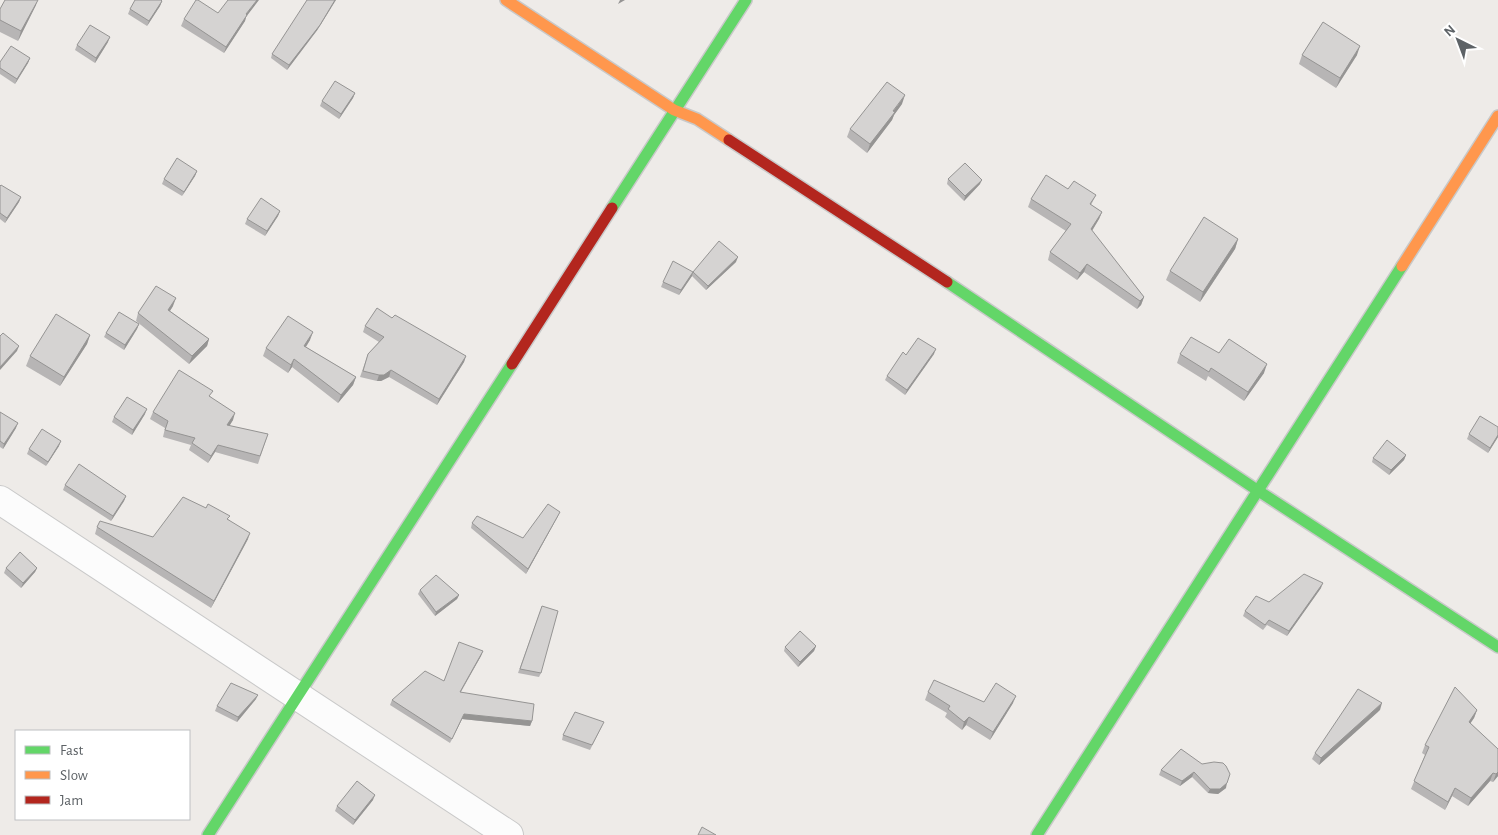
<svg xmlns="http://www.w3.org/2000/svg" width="1498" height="835" font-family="'Alegreya Sans',sans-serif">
	<rect width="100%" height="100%" fill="#eeebe8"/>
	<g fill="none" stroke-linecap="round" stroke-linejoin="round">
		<g stroke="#c9c9c9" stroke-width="30">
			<polyline id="street" points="0,500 509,835"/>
		</g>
		<g stroke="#c9c9c9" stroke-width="14">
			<g id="fast">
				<polyline points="612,208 746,0"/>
				<polyline points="947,282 1257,490 1498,647"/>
				<polyline points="208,835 512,364"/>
				<polyline points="1037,835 1402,266"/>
			</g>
		</g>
		<g stroke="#c9c9c9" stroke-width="14">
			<g id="slow">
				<polyline points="506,0 674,110 697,119 729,140"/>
				<polyline points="1402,266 1498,116"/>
			</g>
		</g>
		<g stroke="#c9c9c9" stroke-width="14">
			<g id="jam">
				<polyline points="729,140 947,282"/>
				<polyline points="512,364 612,208"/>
			</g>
		</g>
		<use href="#street" stroke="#fcfcfc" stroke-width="28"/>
		<use href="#fast" stroke="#63d668" stroke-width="11"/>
		<use href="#slow" stroke="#ff974d" stroke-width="11"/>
		<use href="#jam" stroke="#b3261e" stroke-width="11"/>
	</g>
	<g fill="#b7b5b5">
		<polygon points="162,1 160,6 147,26 128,14 130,9"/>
		<polygon points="36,5 18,41 0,32 0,9"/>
		<polygon points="218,13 246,17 245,21 224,53 181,26 184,19"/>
		<polygon points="318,29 287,70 271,58 272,54"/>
		<polygon points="108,42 95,63 75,50 77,45"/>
		<polygon points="1302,55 1357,55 1336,88 1299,64"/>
		<polygon points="30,58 28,63 15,84 0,74 0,62"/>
		<polygon points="355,93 353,98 339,119 320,106 322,101"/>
		<polygon points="902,104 894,115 892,120 867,153 847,137 850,129"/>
		<polygon points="197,171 195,176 182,196 162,184 164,179"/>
		<polygon points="948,179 980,184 964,201 947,184"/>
		<polygon points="0,186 21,197 19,202 5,223 0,219"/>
		<polygon points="1068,189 1096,195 1091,205 1102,212 1099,219 1092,231 1144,297 1141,305 1137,309 1084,272 1077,280 1048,260 1050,252 1066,231 1028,207 1031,199"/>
		<polygon points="280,211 278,216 265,236 245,224 247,219"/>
		<polygon points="1238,239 1235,249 1200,302 1166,280 1170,271"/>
		<polygon points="736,262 706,290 692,276 679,295 661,287 663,282 693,272"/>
		<polygon points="173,306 170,311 209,339 207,346 189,364 136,321 138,313"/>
		<polygon points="392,318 466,356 464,362 437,405 389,377 381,381 377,381 360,377 368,354 379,342 363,332 365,326"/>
		<polygon points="139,324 137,329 124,350 104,337 106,333"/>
		<polygon points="90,335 87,344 60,386 26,366 30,356"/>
		<polygon points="310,340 306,347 356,377 353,385 338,403 292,367 288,373 263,356 266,348"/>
		<polygon points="934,354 905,395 885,380 887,376"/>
		<polygon points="1180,354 1264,373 1244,401 1208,376 1206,381 1177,363"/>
		<polygon points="210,396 233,420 229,426 268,434 258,464 215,452 208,463 189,450 191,445 163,437 165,428 150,419 153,412"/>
		<polygon points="0,412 16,428 3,449 0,447"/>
		<polygon points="145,414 132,435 112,422 114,417"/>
		<polygon points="1498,427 1498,437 1488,453 1467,439 1469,434"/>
		<polygon points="59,446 46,466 27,454 29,449"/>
		<polygon points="1406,455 1404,460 1389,475 1372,462 1373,458"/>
		<polygon points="65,485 126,496 124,501 111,521 63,490"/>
		<polygon points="558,516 526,574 471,528 472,523 523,538"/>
		<polygon points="228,519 248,539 211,608 95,534 97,527 153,537"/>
		<polygon points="6,568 37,568 35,572 21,588 4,573"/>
		<polygon points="1321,588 1287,636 1267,625 1263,630 1243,616 1245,611 1269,602"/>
		<polygon points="420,590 459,595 457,599 435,616 418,594"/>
		<polygon points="542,606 541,673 539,677 518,673"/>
		<polygon points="816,646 814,651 798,667 784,651 785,647"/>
		<polygon points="483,651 481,656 461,692 532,721 530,726 462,719 450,743 390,705 392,700 444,681"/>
		<polygon points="928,692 984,702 1013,703 990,740 966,725 962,730 945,717 947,713 925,700"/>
		<polygon points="256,699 237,722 215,711 217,706"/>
		<polygon points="1380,710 1319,765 1312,759 1315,753"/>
		<polygon points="1477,710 1474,718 1470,723 1498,749 1498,776 1493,782 1490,781 1468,806 1452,796 1445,810 1411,789 1425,755 1422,753 1425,745"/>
		<polygon points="602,726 590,750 562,740 563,735"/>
		<polygon points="1181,749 1226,788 1218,794 1208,793 1192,777 1180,786 1159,775 1161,770"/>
		<polygon points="373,800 353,825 335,811 337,806"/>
	</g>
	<g fill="#959493">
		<polygon points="38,0 36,5 18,41 21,31"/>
		<polygon points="257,0 259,0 246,17 245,21 224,53 226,47 246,14"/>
		<polygon points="335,0 336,0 318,29 287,70 289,65"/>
		<polygon points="620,0 625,0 618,4"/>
		<polygon points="162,1 160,6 147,26 149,21"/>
		<polygon points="110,37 108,42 95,63 96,58"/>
		<polygon points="1360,46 1357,55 1336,88 1340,78"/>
		<polygon points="30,58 28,63 15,84 17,79"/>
		<polygon points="355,93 353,98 339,119 341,114"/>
		<polygon points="905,95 902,104 894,115 892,120 867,153 870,144"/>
		<polygon points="197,171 195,176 182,196 184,192"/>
		<polygon points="982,180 980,184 964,201 965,196"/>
		<polygon points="21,197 19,202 5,223 7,218"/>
		<polygon points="280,211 278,216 265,236 267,231"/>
		<polygon points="1102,212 1099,219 1088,237 1091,229"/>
		<polygon points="1238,239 1235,249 1200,302 1203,292"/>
		<polygon points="738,257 736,262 706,290 708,286"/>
		<polygon points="1087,264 1084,272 1077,280 1080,273"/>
		<polygon points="693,272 692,276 679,295 681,290"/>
		<polygon points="1144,297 1141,305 1137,309 1140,301"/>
		<polygon points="176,298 173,306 166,317 168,310"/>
		<polygon points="139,324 137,329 124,350 125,345"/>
		<polygon points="313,332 310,340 301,354 304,346"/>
		<polygon points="90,335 87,344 60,386 64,377"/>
		<polygon points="209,339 207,346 189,364 192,356"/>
		<polygon points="19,346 17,351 0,370 0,367"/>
		<polygon points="936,349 934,354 905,395 907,390"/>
		<polygon points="466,356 464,362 437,405 439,399"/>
		<polygon points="294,359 292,367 288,373 291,365"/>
		<polygon points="1267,364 1264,373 1244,401 1248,392"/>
		<polygon points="391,370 389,377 381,381 377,381 379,375"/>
		<polygon points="356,377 353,385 338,403 341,395"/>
		<polygon points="147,409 145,414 132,435 133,430"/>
		<polygon points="235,413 233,420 225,433 227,425"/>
		<polygon points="18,423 16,428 3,449 4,444"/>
		<polygon points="1498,435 1498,437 1488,453 1490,448"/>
		<polygon points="61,441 59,446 46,466 48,462"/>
		<polygon points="218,445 215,452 208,463 211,456"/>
		<polygon points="1406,455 1404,460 1389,475 1391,470"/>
		<polygon points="126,496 124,501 111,521 113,516"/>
		<polygon points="560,512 558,516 526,574 528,569"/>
		<polygon points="250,533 248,539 211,608 214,601"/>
		<polygon points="37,568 35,572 21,588 23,583"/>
		<polygon points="1323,583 1321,588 1287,636 1289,631"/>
		<polygon points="459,595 457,599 435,616 436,612"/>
		<polygon points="816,646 814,651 798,667 800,662"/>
		<polygon points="483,651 481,656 458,696 460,692"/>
		<polygon points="258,695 256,699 237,722 238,717"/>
		<polygon points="1016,696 1013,703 990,740 993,732"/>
		<polygon points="1382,703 1380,710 1319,765 1321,758"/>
		<polygon points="1477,710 1474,718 1466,730 1469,722"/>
		<polygon points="464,714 532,721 530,726 462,719 450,743"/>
		<polygon points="969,717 966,725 962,730 964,722"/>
		<polygon points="1194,772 1192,777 1180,786 1182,781"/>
		<polygon points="1498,772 1498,776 1493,782 1496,774"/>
		<polygon points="1493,773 1490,781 1468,806 1471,798"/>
		<polygon points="1227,783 1226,788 1218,794 1208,793 1210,789"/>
		<polygon points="1455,788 1452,796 1445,810 1448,802"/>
		<polygon points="375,795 373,800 353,825 355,820"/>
	</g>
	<g fill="#d5d3d2" stroke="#959493">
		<polygon points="5,0 38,0 21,31 0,20 0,9"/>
		<polygon points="135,0 161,0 162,1 149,21 130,9"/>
		<polygon points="196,0 198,0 218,13 228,0 257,0 246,14 247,15 226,47 184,19"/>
		<polygon points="307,0 335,0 320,25 289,65 272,54"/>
		<polygon points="1323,22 1360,46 1340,78 1302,55"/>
		<polygon points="90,25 110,37 96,58 77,45"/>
		<polygon points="11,46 30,58 17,79 0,68 0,62"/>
		<polygon points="335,81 355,93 341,114 322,101"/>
		<polygon points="887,82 905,95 893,111 895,112 870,144 850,129"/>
		<polygon points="177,158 197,171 184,192 164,179"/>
		<polygon points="965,163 982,180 965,196 948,179"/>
		<polygon points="1046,175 1068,189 1074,181 1096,195 1090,204 1102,212 1091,229 1144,297 1140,301 1087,264 1080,273 1050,252 1071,224 1031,199"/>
		<polygon points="1,185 21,197 7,218 0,213 0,186"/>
		<polygon points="261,198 280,211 267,231 247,219"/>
		<polygon points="1204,217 1238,239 1203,292 1170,271"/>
		<polygon points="719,241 738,257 708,286 693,272"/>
		<polygon points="673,261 693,272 681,290 663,282"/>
		<polygon points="156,286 176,298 168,310 209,339 192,356 138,313"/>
		<polygon points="377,308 392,318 395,315 466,356 439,399 391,370 384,375 379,375 363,371 368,354 384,337 365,326"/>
		<polygon points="119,312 139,324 125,345 106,333"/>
		<polygon points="56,314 90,335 64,377 30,356"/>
		<polygon points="288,316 313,332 304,346 356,377 341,395 294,359 291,365 266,348"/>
		<polygon points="3,333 19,346 0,367 0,336"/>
		<polygon points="1191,337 1219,353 1229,339 1267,364 1248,392 1211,368 1209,372 1180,354"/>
		<polygon points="918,338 936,349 907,390 887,376 903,352 906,355"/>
		<polygon points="179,370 213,391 209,396 235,413 227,425 268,434 260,456 218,445 211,456 192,443 195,438 165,430 168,421 153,412"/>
		<polygon points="127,397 147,409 133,430 114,417"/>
		<polygon points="0,412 18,423 4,444 0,441"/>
		<polygon points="1480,416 1498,427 1498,435 1490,448 1469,434"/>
		<polygon points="42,429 61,441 48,462 29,449"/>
		<polygon points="1387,440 1406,455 1391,470 1373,458"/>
		<polygon points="79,464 126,496 113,516 65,485"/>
		<polygon points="183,497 206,508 208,504 230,516 227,519 250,533 214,601 97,527 100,521 153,537"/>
		<polygon points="548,504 560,512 528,569 472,523 477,516 523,538"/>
		<polygon points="20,552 37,568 23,583 6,568"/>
		<polygon points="1304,574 1323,583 1289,631 1269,620 1265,625 1245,611 1256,596 1269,602"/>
		<polygon points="436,575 459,595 436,612 420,590"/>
		<polygon points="542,606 558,611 541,673 520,669"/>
		<polygon points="800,631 816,646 800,662 785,647"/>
		<polygon points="459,642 483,651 460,692 534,704 532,721 464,714 452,739 392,700 425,671 444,681"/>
		<polygon points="934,680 984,702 996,683 1016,696 993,732 969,717 964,722 948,709 950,706 928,692"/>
		<polygon points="231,683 258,695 238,717 217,706"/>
		<polygon points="1455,687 1477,710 1469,722 1498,749 1498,772 1496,774 1493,773 1471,798 1455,788 1448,802 1414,781 1429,747 1425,745"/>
		<polygon points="1358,689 1382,703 1321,758 1315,753"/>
		<polygon points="575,712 604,722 592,745 563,735"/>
		<polygon points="1181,749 1202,764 1214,762 1223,763 1226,766 1230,774 1227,783 1220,789 1210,789 1194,772 1182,781 1161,770"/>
		<polygon points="357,781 375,795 355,820 337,806"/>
		<polygon points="702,827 716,835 698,835"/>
	</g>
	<rect x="15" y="730" width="175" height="90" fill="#ffffff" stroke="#bec0c2"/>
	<rect x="25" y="746" width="25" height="8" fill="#63d668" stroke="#bec0c2"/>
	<text x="60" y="755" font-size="15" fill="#5d6266">Fast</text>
	<rect x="25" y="771" width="25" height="8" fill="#ff974d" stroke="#bec0c2"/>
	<text x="60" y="780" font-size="15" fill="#5d6266">Slow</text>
	<rect x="25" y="796" width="25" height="8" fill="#b3261e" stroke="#bec0c2"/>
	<text x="60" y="805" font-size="15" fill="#5d6266">Jam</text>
	<g transform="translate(1458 40) rotate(318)" stroke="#ffffff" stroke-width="4" paint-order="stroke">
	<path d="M0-4L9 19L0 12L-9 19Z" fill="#5d6266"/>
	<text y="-8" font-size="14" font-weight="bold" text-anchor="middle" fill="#5d6266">N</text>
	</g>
</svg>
